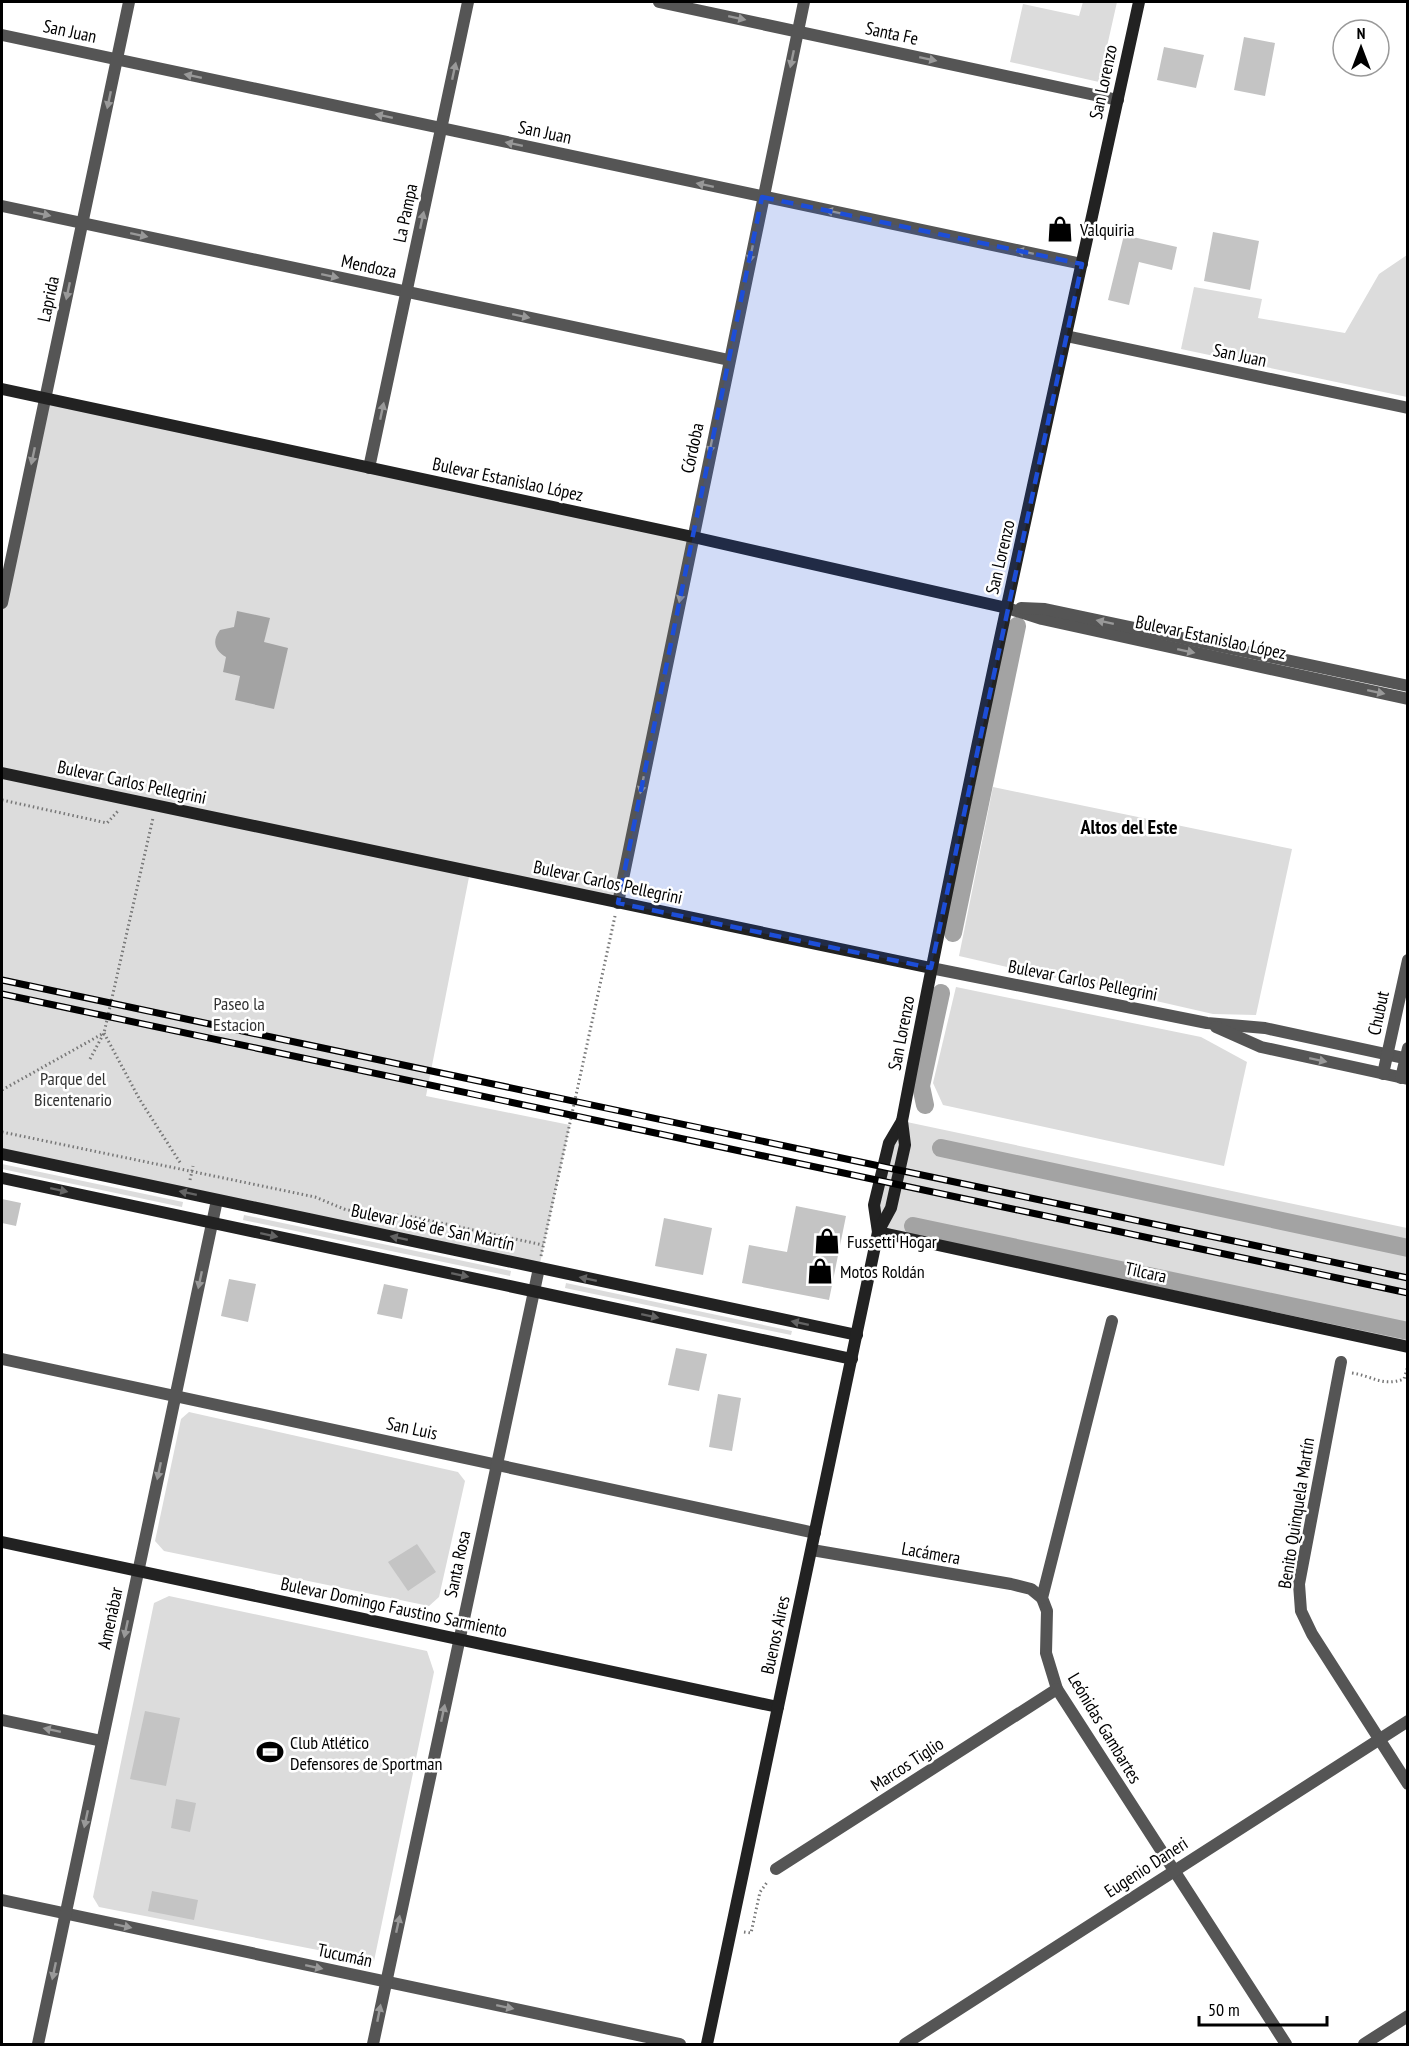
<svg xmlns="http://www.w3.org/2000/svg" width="1409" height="2046" font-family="'PT Sans Narrow',sans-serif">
	<rect width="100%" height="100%" fill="#fff"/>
	<g fill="#dcdcdc">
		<polygon points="1083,2 1117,2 1099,82 1010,62 1023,4 1079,16"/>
		<polygon points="1407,255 1407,397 1181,349 1194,287 1262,299 1258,318 1345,333 1379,274"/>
		<polygon points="45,399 693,537 618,903 470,872 426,1096 570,1125 539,1268 2,1154 2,603"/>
		<polygon points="993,787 1292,849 1256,1015 1213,1014 959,956"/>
		<polygon points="956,987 1201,1037 1247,1062 1224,1166 943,1105 933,1083"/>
		<polygon points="902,1121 1407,1228 1407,1347 878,1232 874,1205"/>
		<polygon points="2,1164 183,1202 182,1207 2,1169"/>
		<polygon points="244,1215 511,1271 510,1276 243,1220"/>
		<polygon points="566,1283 792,1331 791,1335 565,1288"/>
		<polygon points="189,1412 458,1472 465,1481 439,1597 429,1606 164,1551 155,1541 181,1419"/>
		<polygon points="169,1596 427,1651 434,1672 374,1961 99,1907 93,1897 154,1603"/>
	</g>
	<path fill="#a3a3a3" d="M237 611 270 618 264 642 288 648 274 709 235 700 240 676 223 672 226 657C214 650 212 641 220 630L234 627Z"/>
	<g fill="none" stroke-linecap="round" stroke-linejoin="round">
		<g stroke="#a3a3a3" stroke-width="18">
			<polyline points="953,933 1017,626"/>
			<polyline points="925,1105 921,1086 941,993"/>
			<polyline points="941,1148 1408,1248"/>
			<polyline points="913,1226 1408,1331"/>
		</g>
	</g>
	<g fill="#c4c4c4">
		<polygon points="1244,37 1275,43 1265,96 1234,90"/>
		<polygon points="1164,47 1204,55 1196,88 1157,80"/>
		<polygon points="1213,232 1259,241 1250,290 1204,281"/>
		<polygon points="1124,235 1177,247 1172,270 1139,262 1129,305 1108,300"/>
		<polygon points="2,1199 21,1203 16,1226 2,1223"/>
		<polygon points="796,1206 846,1216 829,1300 742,1283 749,1245 787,1252"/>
		<polygon points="664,1218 712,1228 703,1275 655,1266"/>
		<polygon points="229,1279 256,1284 248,1322 221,1316"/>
		<polygon points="384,1284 408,1289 402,1319 377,1314"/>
		<polygon points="676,1348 707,1354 699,1391 668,1385"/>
		<polygon points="718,1394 741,1398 732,1451 709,1447"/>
		<polygon points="417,1544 436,1572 408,1591 388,1562"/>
		<polygon points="145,1711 180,1718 166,1786 130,1779"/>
		<polygon points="176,1799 196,1803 190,1832 171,1828"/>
		<polygon points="152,1891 198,1900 194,1920 148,1911"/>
	</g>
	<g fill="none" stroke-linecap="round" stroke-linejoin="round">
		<g stroke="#777" stroke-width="3" stroke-dasharray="1.5 3" stroke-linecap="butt">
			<polyline points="2,800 107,823 118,811"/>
			<polyline points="90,1059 104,1033 153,818"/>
			<polyline points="2,1090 104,1033 140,1100 181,1164"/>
			<polyline points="2,1132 315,1197 344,1209 373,1216 404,1215 543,1245"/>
			<polyline points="190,1180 193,1166"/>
			<polyline points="541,1256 615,916"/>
			<path d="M1352 1373C1373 1376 1382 1387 1404 1379L1408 1366"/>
			<polyline points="744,1932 751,1933 760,1892 768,1881"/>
		</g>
		<g stroke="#555" stroke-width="12">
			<polyline points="659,2 1118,100"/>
			<polyline points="2,35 1082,264"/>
			<polyline points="2,206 729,360"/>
			<polyline points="1066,336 1408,408"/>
			<polyline points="369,468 468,2"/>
			<polyline points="2,603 129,2"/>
			<polyline points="1007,608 1042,619 1408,699"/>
			<polyline points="1021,608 1045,609 1408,686"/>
			<polyline points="618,903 804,2"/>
			<polyline points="931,968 1207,1023 1265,1028 1408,1059"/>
			<polyline points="1216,1027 1261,1047 1408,1079"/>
			<polyline points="1383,1074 1408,960"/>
			<polyline points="1401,1078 1408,1048"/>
			<polyline points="1112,1321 1042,1598 1047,1611 1046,1653 1057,1689 1286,2044"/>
			<polyline points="2,1359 815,1533"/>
			<polyline points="1341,1362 1299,1584 1301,1611 1312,1634 1408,1784"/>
			<polyline points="812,1550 1011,1584 1031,1589 1042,1598"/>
			<polyline points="2,1720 102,1741"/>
			<polyline points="776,1869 1057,1689"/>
			<polyline points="2,1900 680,2044"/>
			<polyline points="38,2044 217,1200"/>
			<polyline points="373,2044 539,1268"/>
			<polyline points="905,2044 1408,1721"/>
			<polyline points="1364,2044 1408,2016"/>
		</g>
		<g stroke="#222" stroke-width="12">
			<polyline points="2,389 693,537 1007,608"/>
			<polyline points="2,773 931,968"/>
			<polyline points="2,1154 857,1335"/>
			<polyline points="2,1178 852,1359"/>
			<polyline points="878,1232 1408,1347"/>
			<polyline points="878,1232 874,1205 889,1143 902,1121"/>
			<polyline points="2,1542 778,1707"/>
			<path d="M707 2044 878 1232 891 1208 905 1145 902 1121C973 746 1058 374 1139 2"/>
		</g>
		<g stroke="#000" stroke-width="7">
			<g id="rail">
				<polyline points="2,980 1408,1278"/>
				<polyline points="2,994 1408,1293"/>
			</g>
		</g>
		<use href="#rail" stroke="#fff" stroke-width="4.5" stroke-dasharray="14" stroke-linecap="butt"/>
	</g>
	<defs><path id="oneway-solid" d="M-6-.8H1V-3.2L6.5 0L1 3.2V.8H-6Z" transform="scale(1.5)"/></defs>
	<g fill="#999">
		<use href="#oneway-solid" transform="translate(737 18) rotate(12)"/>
		<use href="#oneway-solid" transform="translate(792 59) rotate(102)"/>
		<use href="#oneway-solid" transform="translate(928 59) rotate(12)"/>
		<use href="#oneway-solid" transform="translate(454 71) rotate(-78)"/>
		<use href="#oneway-solid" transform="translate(193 76) rotate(-168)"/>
		<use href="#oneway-solid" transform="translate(109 100) rotate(102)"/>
		<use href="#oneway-solid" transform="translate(384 116) rotate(-168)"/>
		<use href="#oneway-solid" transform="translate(514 144) rotate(-168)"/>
		<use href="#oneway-solid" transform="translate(705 185) rotate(-168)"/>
		<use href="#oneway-solid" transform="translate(834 212) rotate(-168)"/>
		<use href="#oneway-solid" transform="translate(42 214) rotate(12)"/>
		<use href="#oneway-solid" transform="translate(422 220) rotate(-78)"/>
		<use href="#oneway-solid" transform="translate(139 235) rotate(12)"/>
		<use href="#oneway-solid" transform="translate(1025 252) rotate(-168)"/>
		<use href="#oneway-solid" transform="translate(751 254) rotate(102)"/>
		<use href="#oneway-solid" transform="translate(330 276) rotate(12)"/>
		<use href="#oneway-solid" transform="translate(68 291) rotate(102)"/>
		<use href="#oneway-solid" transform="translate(521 316) rotate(12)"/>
		<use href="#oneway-solid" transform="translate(382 411) rotate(-78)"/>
		<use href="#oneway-solid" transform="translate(711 445) rotate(102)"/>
		<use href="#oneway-solid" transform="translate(33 456) rotate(102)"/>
		<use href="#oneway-solid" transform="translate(681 594) rotate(102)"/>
		<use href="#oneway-solid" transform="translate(1105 622) rotate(-168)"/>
		<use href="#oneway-solid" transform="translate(1186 651) rotate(12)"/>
		<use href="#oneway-solid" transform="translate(1376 692) rotate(12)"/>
		<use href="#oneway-solid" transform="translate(642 785) rotate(102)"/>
		<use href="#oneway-solid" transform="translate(1318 1060) rotate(12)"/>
		<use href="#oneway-solid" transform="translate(200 1280) rotate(102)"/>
		<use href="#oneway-solid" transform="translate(159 1471) rotate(102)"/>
		<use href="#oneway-solid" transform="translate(126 1629) rotate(102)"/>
		<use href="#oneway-solid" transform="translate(443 1713) rotate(-78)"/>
		<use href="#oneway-solid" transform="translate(52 1730) rotate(-168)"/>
		<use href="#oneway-solid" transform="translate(86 1819) rotate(102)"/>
		<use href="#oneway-solid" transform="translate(398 1924) rotate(-78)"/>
		<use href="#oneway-solid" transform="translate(123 1926) rotate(12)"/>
		<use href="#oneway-solid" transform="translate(314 1967) rotate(12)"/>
		<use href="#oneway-solid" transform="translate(54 1971) rotate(102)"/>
		<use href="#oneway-solid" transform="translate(505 2007) rotate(12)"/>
		<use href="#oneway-solid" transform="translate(379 2013) rotate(-79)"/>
	</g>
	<g fill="#646464">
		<use href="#oneway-solid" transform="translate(59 1190) rotate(12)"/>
		<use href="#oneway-solid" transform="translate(188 1193) rotate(-168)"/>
		<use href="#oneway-solid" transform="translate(269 1235) rotate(12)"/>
		<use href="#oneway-solid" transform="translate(399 1238) rotate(-168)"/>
		<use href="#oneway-solid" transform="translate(460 1275) rotate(12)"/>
		<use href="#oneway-solid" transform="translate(588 1279) rotate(-168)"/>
		<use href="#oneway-solid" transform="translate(650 1316) rotate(12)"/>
		<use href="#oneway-solid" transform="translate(800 1323) rotate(-168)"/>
	</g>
	<path fill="#1d4ed8" fill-opacity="0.2" stroke="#1d4ed8" stroke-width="4.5" stroke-dasharray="12 8" stroke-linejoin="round" d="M762 197 1082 264 931 968 618 903Z"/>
	<defs>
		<g id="shop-bare" transform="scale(2.07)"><path d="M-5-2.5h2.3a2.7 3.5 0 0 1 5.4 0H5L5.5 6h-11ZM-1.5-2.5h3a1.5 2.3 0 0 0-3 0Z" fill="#000" stroke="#fff" stroke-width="2.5" paint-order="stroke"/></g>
		<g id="stadium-bare" transform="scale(2.07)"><path d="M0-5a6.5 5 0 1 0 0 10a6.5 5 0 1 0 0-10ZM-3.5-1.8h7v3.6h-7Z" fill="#000" stroke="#fff" stroke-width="2.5" paint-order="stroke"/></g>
	</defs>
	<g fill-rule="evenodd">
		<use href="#shop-bare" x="1060" y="229"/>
		<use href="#shop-bare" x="827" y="1241"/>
		<use href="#shop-bare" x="820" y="1271"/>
		<use href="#stadium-bare" x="270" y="1752"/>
	</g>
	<g text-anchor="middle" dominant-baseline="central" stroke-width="5" stroke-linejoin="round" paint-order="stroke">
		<g font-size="18" fill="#000" stroke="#fff">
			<text transform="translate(70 31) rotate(12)">San Juan</text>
			<text transform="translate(892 33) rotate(12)">Santa Fe</text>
			<text transform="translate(1103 82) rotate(-78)">San Lorenzo</text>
			<text transform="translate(545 132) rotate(12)">San Juan</text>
			<text transform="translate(405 213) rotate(-78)">La Pampa</text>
			<text transform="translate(369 266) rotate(12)">Mendoza</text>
			<text transform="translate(48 299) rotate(-78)">Laprida</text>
			<text transform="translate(1240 355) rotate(12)">San Juan</text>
			<text transform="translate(692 448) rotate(-78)">Córdoba</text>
			<text transform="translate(508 479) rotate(12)">Bulevar Estanislao López</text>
			<text transform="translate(1000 557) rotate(-77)">San Lorenzo</text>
			<text transform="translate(1211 637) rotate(12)">Bulevar Estanislao López</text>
			<text transform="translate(132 782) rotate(12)">Bulevar Carlos Pellegrini</text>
			<text transform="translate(608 882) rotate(12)">Bulevar Carlos Pellegrini</text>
			<text transform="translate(1083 980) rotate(11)">Bulevar Carlos Pellegrini</text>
			<text transform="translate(1378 1013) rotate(-78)">Chubut</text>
			<text transform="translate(901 1033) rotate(-79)">San Lorenzo</text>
			<text transform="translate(433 1227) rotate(12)">Bulevar José de San Martín</text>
			<text transform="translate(1146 1272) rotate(12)">Tilcara</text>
			<text transform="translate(412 1428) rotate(12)">San Luis</text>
			<text transform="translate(1296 1513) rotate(-81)">Benito Quinquela Martín</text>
			<text transform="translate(931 1553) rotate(10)">Lacámera</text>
			<text transform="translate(457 1564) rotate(-78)">Santa Rosa</text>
			<text transform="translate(394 1607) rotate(12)">Bulevar Domingo Faustino Sarmiento</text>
			<text transform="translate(110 1618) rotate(-78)">Amenábar</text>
			<text transform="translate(775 1635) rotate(-78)">Buenos Aires</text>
			<text transform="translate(1105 1728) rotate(59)">Leónidas Gambartes</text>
			<text transform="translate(907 1764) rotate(-33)">Marcos Tiglio</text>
			<text transform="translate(1146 1867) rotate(-33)">Eugenio Daneri</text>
			<text transform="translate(345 1955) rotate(12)">Tucumán</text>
		</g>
		<g font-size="18" fill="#000" stroke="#fff" text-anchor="start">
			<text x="1080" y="229">Valquiria</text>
			<text x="847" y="1241">Fussetti Hogar</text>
			<text x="840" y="1271">Motos Roldán</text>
			<text x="290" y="1742">Club Atlético<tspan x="290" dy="21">Defensores de Sportman</tspan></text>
		</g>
		<g font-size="18" fill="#333" stroke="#fff">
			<text x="239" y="1003">Paseo la<tspan x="239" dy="21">Estacion</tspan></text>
			<text x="73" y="1078">Parque del<tspan x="73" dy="21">Bicentenario</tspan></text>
		</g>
		<g font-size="20" font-weight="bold" fill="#000" stroke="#fff">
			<text x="1129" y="827">Altos del Este</text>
		</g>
	</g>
	<rect width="1409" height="2046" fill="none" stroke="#000000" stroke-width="6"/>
	<g transform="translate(1361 48)"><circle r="28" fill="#ffffff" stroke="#999999" stroke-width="1.5"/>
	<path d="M0-4.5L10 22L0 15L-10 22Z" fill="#000000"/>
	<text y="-9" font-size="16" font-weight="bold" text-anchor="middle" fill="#000000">N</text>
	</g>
	<path d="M1199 2016v9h128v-9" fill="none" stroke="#000000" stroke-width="3"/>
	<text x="1208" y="2016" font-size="18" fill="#000000" stroke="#ffffff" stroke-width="4.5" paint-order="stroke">50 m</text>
</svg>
